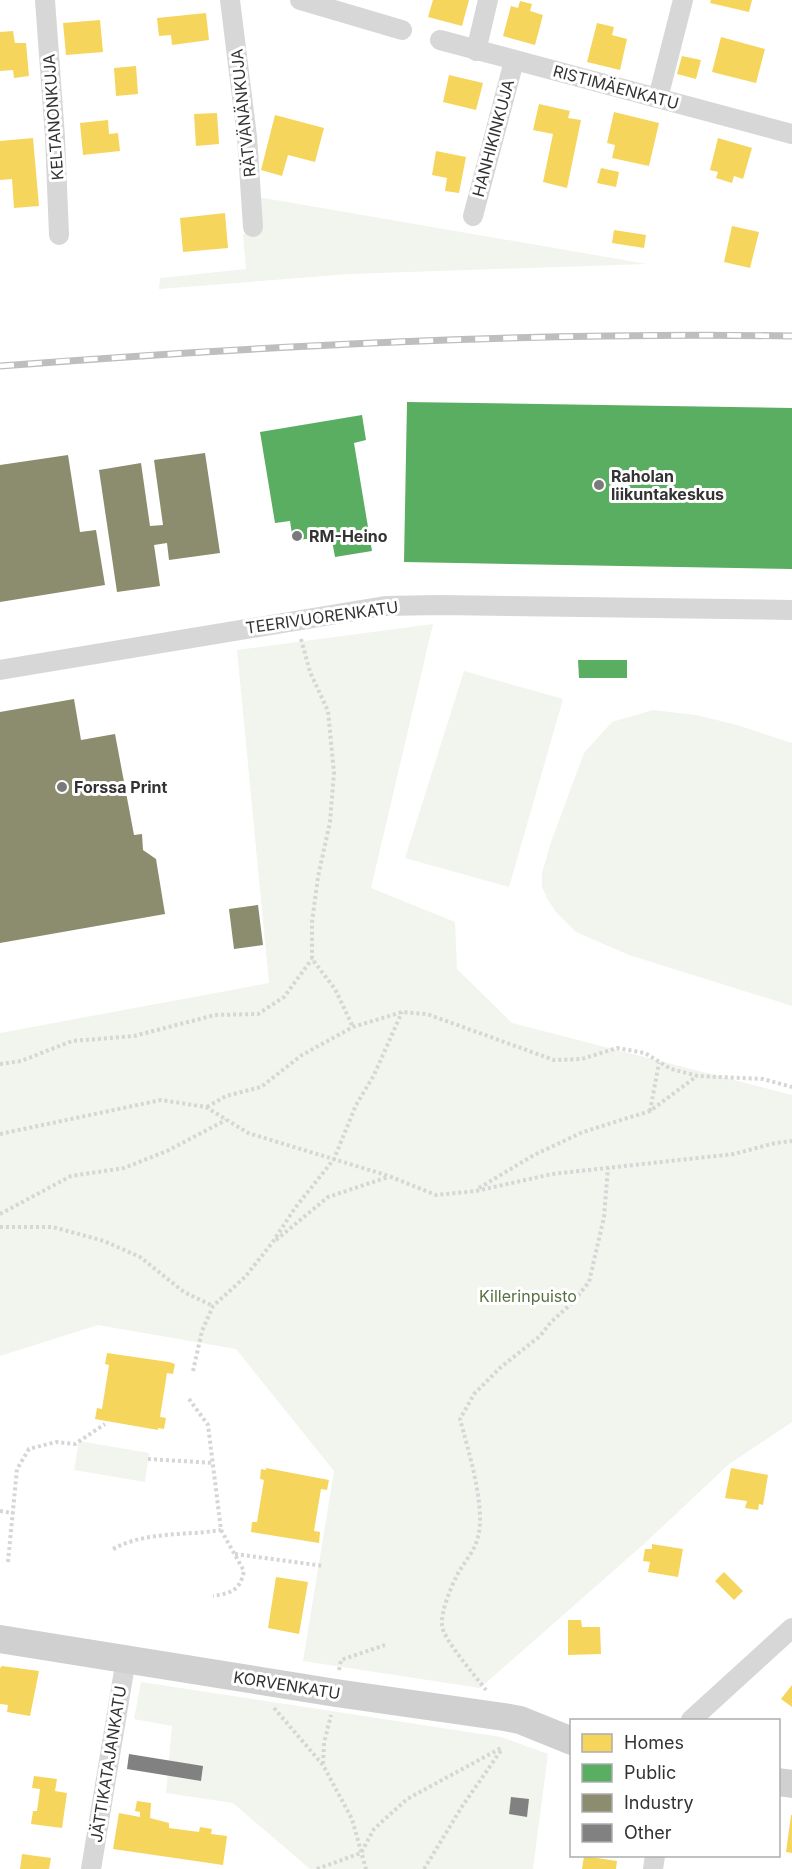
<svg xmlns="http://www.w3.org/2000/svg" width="792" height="1869" font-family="Inter,sans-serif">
	<rect width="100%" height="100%" fill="#fff"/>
	<g fill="#f1f5ed">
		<polygon points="258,197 647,264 350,274 159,289 160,278 246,269 243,234 262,232"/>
		<polygon points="433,624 371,888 455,922 457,969 512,1023 792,1095 792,1422 728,1465 645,1543 480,1688 303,1661 334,1471 236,1349 98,1325 0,1356 0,1033 269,983 237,650"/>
		<polygon points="464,671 563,699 509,887 405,858"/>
		<polygon points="653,710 696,715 737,725 792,743 792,1006 629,955 576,932 556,912 548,900 542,887 542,873 551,842 584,753 612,722"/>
		<polygon points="79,1441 149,1453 145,1482 74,1470"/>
		<polygon points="141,1682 501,1737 548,1754 533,1869 310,1869 233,1803 166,1793 172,1726 134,1719"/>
	</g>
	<g fill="#f6d55c">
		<polygon points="433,0 469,0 462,26 428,17"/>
		<polygon points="711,0 752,0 749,12 710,3"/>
		<polygon points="520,1 532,4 530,11 543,15 535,45 503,36 511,6 518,8"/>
		<polygon points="206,13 209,40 172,45 171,35 159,36 157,18"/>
		<polygon points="100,20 103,52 66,55 63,23"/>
		<polygon points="597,23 614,27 612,35 627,39 620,70 587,62"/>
		<polygon points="13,31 15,43 26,43 29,76 14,78 13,70 0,71 0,32"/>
		<polygon points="721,37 765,49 756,83 712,72"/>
		<polygon points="682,56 701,60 696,79 677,74"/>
		<polygon points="136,66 138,94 116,96 114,68"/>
		<polygon points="449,75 483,83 476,110 443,102"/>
		<polygon points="539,104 570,111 568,118 581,120 567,188 543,182 553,134 533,130"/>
		<polygon points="614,112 659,123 649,166 612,158 615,145 607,143"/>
		<polygon points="217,113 219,144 196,146 194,114"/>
		<polygon points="275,115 324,128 315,162 288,155 282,176 261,170"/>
		<polygon points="108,120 109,134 118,133 120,151 83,155 80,123"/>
		<polygon points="33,138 39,206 14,208 12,179 0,180 0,141"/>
		<polygon points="718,138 752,148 743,179 734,176 732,183 716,178 718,172 710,170"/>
		<polygon points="436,151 466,157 459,193 445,191 447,178 432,175"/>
		<polygon points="601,168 619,172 616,187 597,183"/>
		<polygon points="225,213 228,248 183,252 180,218"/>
		<polygon points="732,226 759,232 750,268 724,262"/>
		<polygon points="614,230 646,235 644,248 612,243"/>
		<polygon points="107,1353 169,1362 175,1364 173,1374 167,1373 160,1417 166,1418 164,1429 158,1428 158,1430 95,1419 97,1408 102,1409 109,1365 105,1364"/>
		<polygon points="266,1468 329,1480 327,1490 321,1489 314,1531 320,1532 319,1543 251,1532 252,1522 257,1522 264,1480 260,1479 261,1469 266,1470"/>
		<polygon points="731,1468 768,1475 763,1505 759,1504 758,1510 745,1508 747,1501 725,1498"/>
		<polygon points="652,1544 683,1549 678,1577 648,1572 650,1562 643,1561 645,1549 652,1549"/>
		<polygon points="724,1572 743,1591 734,1600 715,1581"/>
		<polygon points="276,1577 308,1582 299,1634 268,1628"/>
		<polygon points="568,1620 581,1620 582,1627 600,1627 601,1654 568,1655"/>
		<polygon points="2,1666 39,1671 30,1716 7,1712 8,1705 0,1704 0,1668"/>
		<polygon points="792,1685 792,1707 781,1699"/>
		<polygon points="34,1776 57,1779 55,1791 67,1793 62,1828 31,1824 33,1811 37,1811 40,1789 32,1788"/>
		<polygon points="137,1801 151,1803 150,1818 169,1823 169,1828 199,1832 200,1827 212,1829 211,1834 227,1836 223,1865 113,1849 119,1813 140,1817 140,1812 135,1811"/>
		<polygon points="791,1815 792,1815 792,1853 786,1852"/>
		<polygon points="22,1854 51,1858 49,1869 20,1869"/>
		<polygon points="584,1856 617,1861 616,1869 582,1869"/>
	</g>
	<g fill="#5aae61">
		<polygon points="407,402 792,408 792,569 404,562"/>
		<polygon points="362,415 366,440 354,443 372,551 335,557 331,535 293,541 290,521 275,523 260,432"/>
		<polygon points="578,660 627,660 627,678 579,678"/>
	</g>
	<g fill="#8c8c6e">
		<polygon points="205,453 220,553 169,560 167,543 154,545 160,586 117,592 99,470 141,463 150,526 163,525 154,460"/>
		<polygon points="68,455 80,532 96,530 105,585 0,602 0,465"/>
		<polygon points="74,699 81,740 115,734 134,835 142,834 143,850 156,859 165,914 0,943 0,712"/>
		<polygon points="258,905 263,945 234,949 229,909"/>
	</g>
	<g fill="#818181">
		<polygon points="129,1754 203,1766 201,1781 127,1769"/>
		<polygon points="511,1797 529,1799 527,1817 509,1814"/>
	</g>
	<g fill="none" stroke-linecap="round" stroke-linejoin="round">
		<g stroke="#d6d6d6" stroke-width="4" stroke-dasharray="3 3" stroke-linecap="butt">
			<polyline points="301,639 310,672 328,711 334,773 330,822 318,877 312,922 312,959 335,989 353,1027"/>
			<polyline points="0,1064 21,1061 72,1041 134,1036 215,1015 258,1014 284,997 312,959"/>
			<polyline points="207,1107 226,1096 261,1087 302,1055 353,1027 402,1012 427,1014 554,1060 582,1059 617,1048 645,1053 671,1069 698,1076 763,1079 792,1087"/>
			<polyline points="650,1111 659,1063"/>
			<polyline points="0,1134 161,1100 206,1107 248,1133 389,1176 436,1195 476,1191 552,1174 734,1154 775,1143 792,1141"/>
			<polyline points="479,1188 534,1155 583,1132 650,1111 697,1076"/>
			<polyline points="0,1214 71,1176 124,1168 167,1151 226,1120"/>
			<polyline points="0,1227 53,1227 104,1241 140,1257 184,1292 213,1306"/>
			<polyline points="276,1240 328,1197 388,1177"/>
			<polyline points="193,1371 202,1331 213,1306 245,1277 272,1243 295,1208 334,1159 356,1105 374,1075 402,1012"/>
			<path d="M189 1399 208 1425 221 1530 244 1571C240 1590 232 1593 213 1596"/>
			<polyline points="148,1459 214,1463"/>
			<polyline points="0,1511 13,1513"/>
			<path d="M113 1549C146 1531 185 1536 221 1530"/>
			<polyline points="235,1554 324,1566"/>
			<polyline points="8,1562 17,1469 29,1449 56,1442 75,1444 105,1424"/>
			<polyline points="339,1670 341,1660 385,1645"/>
			<path d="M486 1690C477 1678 442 1638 442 1625 441 1611 450 1590 456 1577 463 1563 474 1553 478 1537 486 1506 468 1450 460 1419L474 1394 501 1367 540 1336 551 1322 572 1303 589 1282 604 1217 608 1168"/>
			<polyline points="274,1708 323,1765 352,1819 366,1869"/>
			<polyline points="323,1764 324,1743 331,1715"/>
			<polyline points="317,1869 361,1853 374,1829 407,1799 503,1747"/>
			<polyline points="424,1869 463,1805 502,1749"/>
		</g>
		<g stroke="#d7d7d7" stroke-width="20">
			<polyline points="45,0 55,137 59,235"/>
			<polyline points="230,0 247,137 253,227"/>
			<polyline points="300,0 402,30"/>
			<polyline points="440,40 792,134"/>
			<polyline points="476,51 488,0"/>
			<polyline points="658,98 683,0"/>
			<polyline points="473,216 514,61"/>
			<polyline points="0,670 385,606 440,605 792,610"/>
			<polyline points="691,1720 792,1628"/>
			<polyline points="91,1869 126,1659"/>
			<polyline points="653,1869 655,1856"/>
		</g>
		<g stroke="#d0d0d0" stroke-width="28">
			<polyline points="0,1639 336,1693 504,1717 520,1720 572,1741"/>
			<polyline points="778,1782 792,1784"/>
		</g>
		<g stroke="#bebebe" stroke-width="7">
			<path id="rail" d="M0 366C263 346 528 332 792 336"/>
		</g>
		<use href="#rail" stroke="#fff" stroke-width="4.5" stroke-dasharray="14" stroke-linecap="butt"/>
	</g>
	<g fill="#7a7a7a" stroke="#fff" stroke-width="2">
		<circle cx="599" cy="485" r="6"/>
		<circle cx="297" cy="536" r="6"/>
		<circle cx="62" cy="787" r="6"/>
	</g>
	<g text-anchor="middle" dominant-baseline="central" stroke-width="6" stroke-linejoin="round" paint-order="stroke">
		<g font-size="16" fill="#333" stroke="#fff">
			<text transform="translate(616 87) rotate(15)">RISTIMÄENKATU</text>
			<text transform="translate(243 113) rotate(-96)">RÄTVÄNÄNKUJA</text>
			<text transform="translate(53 117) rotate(-94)">KELTANONKUJA</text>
			<text transform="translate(493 138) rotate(-75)">HANHIKINKUJA</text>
			<text transform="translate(322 617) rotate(-8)">TEERIVUORENKATU</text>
			<text transform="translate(287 1685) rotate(9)">KORVENKATU</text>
			<text transform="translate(108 1764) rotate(-81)">JÄTTIKATAJANKATU</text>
		</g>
		<g font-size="16" font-weight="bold" fill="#333" stroke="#fff" text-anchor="start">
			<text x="611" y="476">Raholan<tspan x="611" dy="18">liikuntakeskus</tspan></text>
			<text x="309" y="536">RM-Heino</text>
			<text x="74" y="787">Forssa Print</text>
		</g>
		<g font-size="16" fill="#56703f" stroke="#fff">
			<text x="528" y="1296">Killerinpuisto</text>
		</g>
	</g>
	<rect x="570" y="1719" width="210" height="138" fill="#ffffff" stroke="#adadad" stroke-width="1.5"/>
	<rect x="582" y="1734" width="30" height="18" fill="#f6d55c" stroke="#adadad" stroke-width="1.5"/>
	<text x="624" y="1749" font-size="18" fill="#333333">Homes</text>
	<rect x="582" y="1764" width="30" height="18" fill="#5aae61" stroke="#adadad" stroke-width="1.5"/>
	<text x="624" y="1779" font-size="18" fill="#333333">Public</text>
	<rect x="582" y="1794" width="30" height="18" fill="#8c8c6e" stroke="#adadad" stroke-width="1.5"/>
	<text x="624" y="1809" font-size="18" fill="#333333">Industry</text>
	<rect x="582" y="1824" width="30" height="18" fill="#818181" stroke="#adadad" stroke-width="1.5"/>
	<text x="624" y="1839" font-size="18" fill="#333333">Other</text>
</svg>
